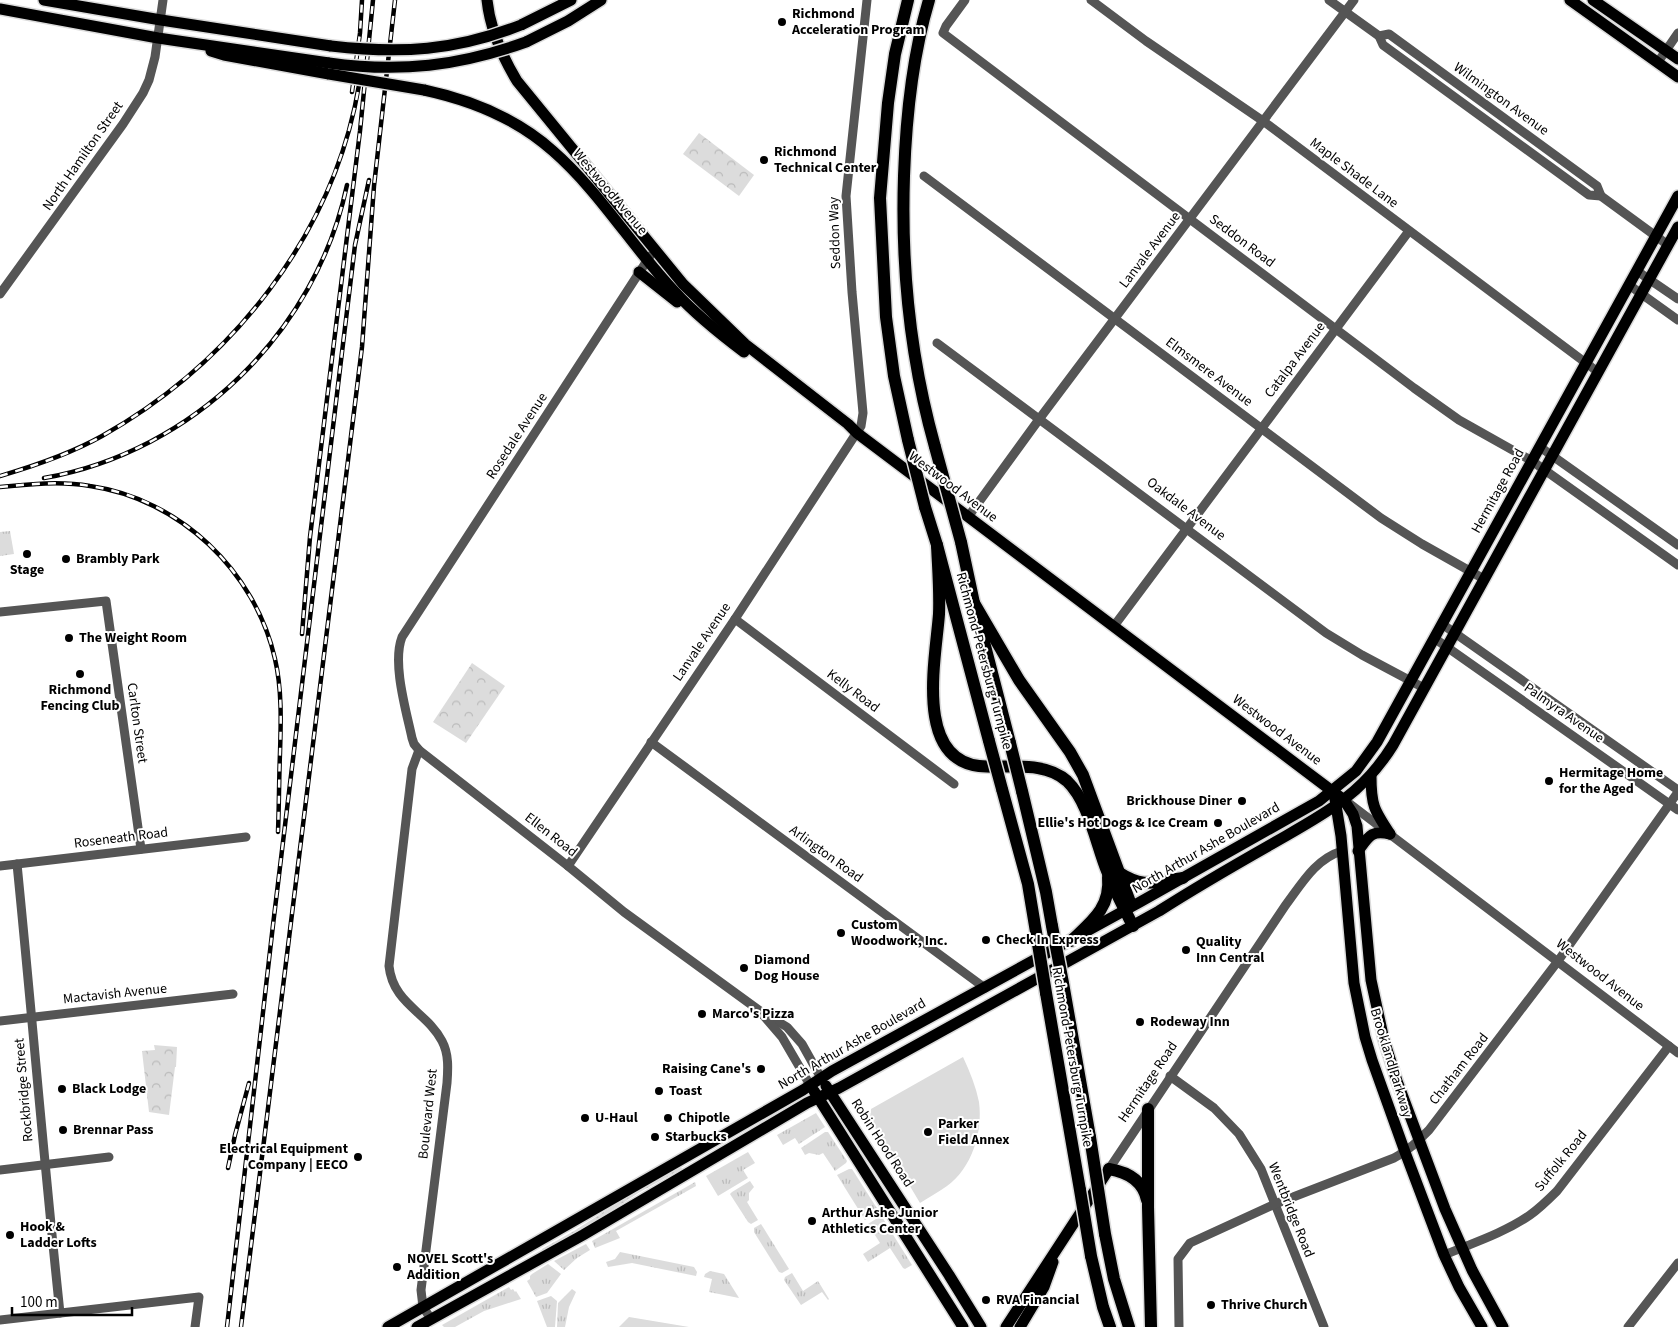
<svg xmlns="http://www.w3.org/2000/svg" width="1678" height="1327" font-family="'Source Sans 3',sans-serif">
	<defs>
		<pattern id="grass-tufts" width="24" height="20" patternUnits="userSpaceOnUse" patternTransform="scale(1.25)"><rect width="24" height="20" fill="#dcdcdc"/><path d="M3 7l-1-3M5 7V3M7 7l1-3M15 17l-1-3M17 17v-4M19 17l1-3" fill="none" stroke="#bbb"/></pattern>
		<pattern id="park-crowns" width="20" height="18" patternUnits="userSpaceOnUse" patternTransform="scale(1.25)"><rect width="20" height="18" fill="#dcdcdc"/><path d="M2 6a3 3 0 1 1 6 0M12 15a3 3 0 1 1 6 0" fill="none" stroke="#bbb"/></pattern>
		<pattern id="garden-dots" width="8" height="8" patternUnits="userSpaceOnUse" patternTransform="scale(1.25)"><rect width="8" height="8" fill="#dcdcdc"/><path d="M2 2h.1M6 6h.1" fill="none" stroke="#bbb" stroke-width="1.8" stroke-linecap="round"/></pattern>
	</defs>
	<rect width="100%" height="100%" fill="#fff"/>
	<g fill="url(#grass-tufts)">
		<polygon points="10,531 14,554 0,556 0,532"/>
		<polygon points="816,1113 825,1127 799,1144 795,1138 783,1145 777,1135"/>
		<polygon points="825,1132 828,1132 847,1161 846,1163 835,1171 823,1153 819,1155 809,1153 805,1155 801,1148"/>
		<polygon points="748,1152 755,1163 743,1170 748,1178 718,1196 706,1176"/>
		<polygon points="849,1169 852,1169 878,1210 877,1213 865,1220 837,1175"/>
		<polygon points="750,1181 754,1187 749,1193 749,1200 747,1202 758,1220 751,1224 748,1222 730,1194 732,1192"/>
		<polygon points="695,1182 696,1186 616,1231 620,1238 595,1248 592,1241"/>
		<polygon points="879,1217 882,1217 912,1265 905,1269 903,1268 890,1248 868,1262 863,1254 880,1243 868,1224"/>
		<polygon points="761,1224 789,1269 782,1273 779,1272 754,1232 754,1228"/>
		<polygon points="586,1244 590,1250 577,1258 564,1270 554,1261"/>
		<polygon points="620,1252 694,1267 697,1272 696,1276 632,1263 608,1267 606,1262 615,1259"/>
		<polygon points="548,1264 561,1274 547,1293 536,1297 527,1281 530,1279 530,1276 532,1274"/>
		<polygon points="710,1271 724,1274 739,1298 709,1292 712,1279 704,1277 705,1274"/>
		<polygon points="792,1273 803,1291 818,1281 829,1299 828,1300 822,1292 801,1305 784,1280 785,1277"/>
		<polygon points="509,1287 511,1290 513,1289 515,1292 516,1291 521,1299 484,1311 455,1327 444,1327 442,1325"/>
		<polygon points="572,1289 576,1292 569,1307 565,1327 557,1327 558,1303"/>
		<polygon points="551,1296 557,1301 555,1327 547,1327 537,1301"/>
	</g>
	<g fill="url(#park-crowns)">
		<polygon points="699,133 754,175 739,196 683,154"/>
		<polygon points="472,663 505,686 466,743 433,722"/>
		<polygon points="154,1045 177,1047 176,1067 175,1067 169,1115 149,1112 142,1051 155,1050"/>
	</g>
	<polygon fill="url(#garden-dots)" points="681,1167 682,1169 640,1192 583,1229 542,1251 542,1249 574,1231 628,1196"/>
	<g fill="#dcdcdc">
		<path d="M963 1057C970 1072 976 1087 979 1102 983 1132 972 1168 947 1186 939 1192 929 1197 920 1203L870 1119 871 1109Z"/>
		<polygon points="629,1317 689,1327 619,1327"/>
	</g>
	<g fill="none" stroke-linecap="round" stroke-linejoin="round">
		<g stroke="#dbdbdb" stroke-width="14">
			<g id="major">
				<polyline points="44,0 161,20 331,46"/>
				<path d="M487 0C490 29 502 56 517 81L683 284 745 344 848 424 857 433 1344 800 1353 814 1357 826 1371 980 1384 1040 1397 1081 1445 1209 1472 1270 1503 1327"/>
				<polyline points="1570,0 1678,77"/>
				<polyline points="1593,0 1678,59"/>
				<polyline points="0,9 158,38 329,63"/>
				<polyline points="521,25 571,0"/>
				<polyline points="526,42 568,21 601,0"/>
				<polyline points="211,51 224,55 329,74"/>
				<path d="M424 90C471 100 516 118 553 151 600 192 632 247 675 292 696 315 720 334 744 352"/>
				<polyline points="639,272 677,302"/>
				<path d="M1371 776C1371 805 1374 810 1390 834"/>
				<polyline points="1335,799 1341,836 1354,983 1365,1037 1372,1060 1405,1152 1444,1255 1459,1287 1482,1327"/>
				<path d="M1358 851C1369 836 1371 830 1390 834"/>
				<polyline points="826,1086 949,1275 981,1327"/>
				<polyline points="814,1091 963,1327"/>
				<polyline points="388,1327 803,1090 832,1071 1140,902 1319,801 1356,771 1377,742 1678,196"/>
				<path d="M417 1327 583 1235 807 1103 839 1088 1159 911C1195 888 1233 866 1270 845 1320 816 1361 797 1393 745L1678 227"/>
				<polyline points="1006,1327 1109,1169"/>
				<polyline points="1020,1327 1044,1287 1053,1262"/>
			</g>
		</g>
		<g stroke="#dbdbdb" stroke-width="15">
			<g id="highway">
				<path d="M929 0C912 57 906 117 904 176 901 267 910 358 935 447"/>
				<polyline points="908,440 894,376 886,317 880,198 888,103 895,54 908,0"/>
				<polyline points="925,507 937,545 989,741"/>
				<polyline points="961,542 974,603 1010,743"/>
				<path d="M937 545C938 568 940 591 939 614 936 657 914 758 979 766 1007 769 1044 760 1067 781 1089 802 1096 844 1107 871 1114 890 1124 908 1133 926"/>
				<polyline points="974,603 1019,680 1070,752 1083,775 1130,902"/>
				<polyline points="1002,789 1028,884 1037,938"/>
				<polyline points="1022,791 1046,892 1052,926"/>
				<path d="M1118 872C1144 889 1154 882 1183 878"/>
				<path d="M1071 941C1091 922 1111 908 1108 877"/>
				<polyline points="1063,983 1090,1137"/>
				<polyline points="1046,993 1080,1190"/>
				<polyline points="1148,1109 1148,1207 1151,1327"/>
				<path d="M1109 1169C1127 1172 1143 1180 1147 1200"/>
				<polyline points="1105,1234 1114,1279 1129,1327"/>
				<polyline points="1091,1256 1103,1307 1110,1327"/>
			</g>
		</g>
		<g stroke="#555" stroke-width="9">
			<polyline points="965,0 946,26 943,33 1414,388 1459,420 1532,461 1678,565"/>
			<polyline points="1091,0 1146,41 1263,121 1598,372"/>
			<polyline points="1329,0 1379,36 1383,45 1589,195 1601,196 1668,245"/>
			<polyline points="1379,36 1389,34 1597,186 1601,196"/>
			<polyline points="1658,62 1678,33"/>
			<polyline points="924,176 1381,518 1422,544 1484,579"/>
			<path d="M650 256 402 637C392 663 406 710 412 738L414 744 419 750 568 866 624 912 760 1011 787 1027 802 1044 821 1078"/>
			<polyline points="1637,271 1678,299"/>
			<polyline points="1629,285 1678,320"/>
			<polyline points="0,294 123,124 143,93 149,80 155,57 163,0"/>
			<polyline points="937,343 1326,633 1362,655 1424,688"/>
			<polyline points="1540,447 1678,545"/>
			<polyline points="968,517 1040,418 1354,0"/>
			<polyline points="0,612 106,601 141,849"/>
			<polyline points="735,619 954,784"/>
			<polyline points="1442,624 1678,790"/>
			<polyline points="1114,626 1409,231"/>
			<polyline points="1434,638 1678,810"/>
			<polyline points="651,742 985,988"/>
			<path d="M419 750 412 769 389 966C393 1004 427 1012 442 1041 449 1054 448 1069 447 1083L421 1290 423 1307 431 1319"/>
			<polyline points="1350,804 1678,1053"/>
			<path d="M17 864C32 1014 44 1163 60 1313"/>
			<polyline points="0,866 246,837"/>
			<polyline points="568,866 735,619 861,426 863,413 852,292 846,196 867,0"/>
			<polyline points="763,1015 782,1037 810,1085"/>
			<polyline points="0,1021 233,994"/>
			<polyline points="1170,1076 1214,1108 1239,1134 1261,1169 1324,1327"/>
			<path d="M1109 1169 1285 906C1301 885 1315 859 1342 851"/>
			<polyline points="0,1170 109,1157"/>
			<path d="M1444 1255C1473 1243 1504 1233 1530 1215 1540 1208 1548 1200 1557 1191L1669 1046"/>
			<polyline points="0,1320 199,1297 195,1327"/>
			<path d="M1179 1327 1178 1259 1190 1243 1275 1204 1394 1158C1408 1151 1418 1141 1429 1130L1558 961 1678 792"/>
			<polyline points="1628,1327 1678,1263"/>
		</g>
		<use href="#major" stroke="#000" stroke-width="11"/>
		<use href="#highway" stroke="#000" stroke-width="12"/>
		<g stroke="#000" stroke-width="4.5">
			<g id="rail">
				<polyline points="352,92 360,33 362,0"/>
				<path d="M0 476C34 466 70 454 102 436 232 363 334 234 359 85"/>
				<path d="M44 478C193 452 316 332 347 185"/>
				<path d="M0 487C30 484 61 481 90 486 180 499 255 571 275 659 282 689 281 722 280 753 279 779 279 806 278 832"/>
				<polyline points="302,634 310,537 360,131 373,0"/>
				<polyline points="228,1168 235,1135 249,1083"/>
				<polyline points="227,1327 273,925 343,344 355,245 369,180"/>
				<polyline points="241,1327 362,347 374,186 395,0"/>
			</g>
		</g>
		<use href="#rail" stroke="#fff" stroke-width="2.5" stroke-dasharray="8" stroke-linecap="butt"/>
		<g stroke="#dbdbdb" stroke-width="14" stroke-linecap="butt">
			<g id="major-bridge">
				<path d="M331 46C401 54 455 51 521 25"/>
				<path d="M329 63C400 73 459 66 526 42"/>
				<polyline points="329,74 424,90"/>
			</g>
		</g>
		<g stroke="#dbdbdb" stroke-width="15" stroke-linecap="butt">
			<g id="highway-bridge">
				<polyline points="908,440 925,507"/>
				<polyline points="935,447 961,542"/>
				<polyline points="989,741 1002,789"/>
				<polyline points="1010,743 1022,791"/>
				<polyline points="1052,926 1063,983"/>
				<polyline points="1037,938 1046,993"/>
				<polyline points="1090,1137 1105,1234"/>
				<polyline points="1080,1190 1091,1256"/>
			</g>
		</g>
		<use href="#major-bridge" stroke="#000" stroke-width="11"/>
		<use href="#highway-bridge" stroke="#000" stroke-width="12"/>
	</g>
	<g fill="#000" stroke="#fff" stroke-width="2">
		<circle cx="782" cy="22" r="5"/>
		<circle cx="764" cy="160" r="5"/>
		<circle cx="27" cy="554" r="5"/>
		<circle cx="66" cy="559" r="5"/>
		<circle cx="69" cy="638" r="5"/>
		<circle cx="80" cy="674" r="5"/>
		<circle cx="1549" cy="781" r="5"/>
		<circle cx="1242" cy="801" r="5"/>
		<circle cx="1218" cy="823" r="5"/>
		<circle cx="841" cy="933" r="5"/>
		<circle cx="986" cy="940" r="5"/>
		<circle cx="1186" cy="950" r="5"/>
		<circle cx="744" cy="968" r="5"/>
		<circle cx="702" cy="1014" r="5"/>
		<circle cx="1140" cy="1022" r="5"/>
		<circle cx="761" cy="1069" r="5"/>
		<circle cx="62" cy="1089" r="5"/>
		<circle cx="659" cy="1091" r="5"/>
		<circle cx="585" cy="1118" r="5"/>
		<circle cx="668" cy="1118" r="5"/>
		<circle cx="63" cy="1130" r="5"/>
		<circle cx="928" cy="1132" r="5"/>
		<circle cx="655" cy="1137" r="5"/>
		<circle cx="358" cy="1157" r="5"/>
		<circle cx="812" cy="1221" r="5"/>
		<circle cx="10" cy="1235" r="5"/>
		<circle cx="397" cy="1267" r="5"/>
		<circle cx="986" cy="1300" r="5"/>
		<circle cx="1211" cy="1305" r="5"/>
	</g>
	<g text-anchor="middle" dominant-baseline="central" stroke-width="4" stroke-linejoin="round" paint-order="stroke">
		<g font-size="14" font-weight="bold" fill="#000" stroke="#fff" text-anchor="start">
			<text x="792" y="14">Richmond<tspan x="792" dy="16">Acceleration Program</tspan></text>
			<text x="774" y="152">Richmond<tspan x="774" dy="16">Technical Center</tspan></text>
			<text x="76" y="559">Brambly Park</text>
			<text x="27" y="570" text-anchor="middle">Stage</text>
			<text x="79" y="638">The Weight Room</text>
			<text x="80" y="690" text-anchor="middle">Richmond<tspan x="80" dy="16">Fencing Club</tspan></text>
			<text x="1559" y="773">Hermitage Home<tspan x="1559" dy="16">for the Aged</tspan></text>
			<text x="1232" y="801" text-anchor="end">Brickhouse Diner</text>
			<text x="1208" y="823" text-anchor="end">Ellie's Hot Dogs &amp; Ice Cream</text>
			<text x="851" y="925">Custom<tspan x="851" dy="16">Woodwork, Inc.</tspan></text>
			<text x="996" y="940">Check In Express</text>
			<text x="1196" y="942">Quality<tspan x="1196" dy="16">Inn Central</tspan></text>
			<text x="754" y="960">Diamond<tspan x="754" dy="16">Dog House</tspan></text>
			<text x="712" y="1014">Marco's Pizza</text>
			<text x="1150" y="1022">Rodeway Inn</text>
			<text x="751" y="1069" text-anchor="end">Raising Cane's</text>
			<text x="72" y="1089">Black Lodge</text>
			<text x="669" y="1091">Toast</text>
			<text x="595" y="1118">U-Haul</text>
			<text x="678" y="1118">Chipotle</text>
			<text x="938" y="1124">Parker<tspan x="938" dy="16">Field Annex</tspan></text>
			<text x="73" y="1130">Brennar Pass</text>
			<text x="665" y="1137">Starbucks</text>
			<text x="348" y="1149" text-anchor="end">Electrical Equipment<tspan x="348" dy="16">Company | EECO</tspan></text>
			<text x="822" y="1213">Arthur Ashe Junior<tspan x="822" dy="16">Athletics Center</tspan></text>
			<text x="20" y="1227">Hook &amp;<tspan x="20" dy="16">Ladder Lofts</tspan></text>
			<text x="407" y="1259">NOVEL Scott's<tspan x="407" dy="16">Addition</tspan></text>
			<text x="996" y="1300">RVA Financial</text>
			<text x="1221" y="1305">Thrive Church</text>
		</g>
		<g font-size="14" fill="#000" stroke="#fff">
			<text transform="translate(1501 99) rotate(36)">Wilmington Avenue</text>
			<text transform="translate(83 156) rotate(-55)">North Hamilton Street</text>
			<text transform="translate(1354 173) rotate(37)">Maple Shade Lane</text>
			<text transform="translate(610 192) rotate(50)">Westwood Avenue</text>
			<text transform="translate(835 233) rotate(-92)">Seddon Way</text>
			<text transform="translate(1242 241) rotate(37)">Seddon Road</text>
			<text transform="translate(1150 250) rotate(-53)">Lanvale Avenue</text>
			<text transform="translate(1295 360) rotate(-53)">Catalpa Avenue</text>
			<text transform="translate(1209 372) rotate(37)">Elmsmere Avenue</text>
			<text transform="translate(517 436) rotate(-57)">Rosedale Avenue</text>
			<text transform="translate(953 487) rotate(37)">Westwood Avenue</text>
			<text transform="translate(1498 491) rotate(-61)">Hermitage Road</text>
			<text transform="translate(1186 509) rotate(37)">Oakdale Avenue</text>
			<text transform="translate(702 642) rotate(-56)">Lanvale Avenue</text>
			<text transform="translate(984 661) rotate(75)">Richmond-Petersburg Turnpike</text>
			<text transform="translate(853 691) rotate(37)">Kelly Road</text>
			<text transform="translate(1564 713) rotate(35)">Palmyra Avenue</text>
			<text transform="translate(137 723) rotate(82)">Carlton Street</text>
			<text transform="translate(1277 730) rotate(37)">Westwood Avenue</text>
			<text transform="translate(551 835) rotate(38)">Ellen Road</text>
			<text transform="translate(121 838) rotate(-7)">Roseneath Road</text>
			<text transform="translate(1206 848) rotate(-30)">North Arthur Ashe Boulevard</text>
			<text transform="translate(826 854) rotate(36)">Arlington Road</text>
			<text transform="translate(1600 975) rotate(38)">Westwood Avenue</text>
			<text transform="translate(115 994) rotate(-6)">Mactavish Avenue</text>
			<text transform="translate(852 1044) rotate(-30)">North Arthur Ashe Boulevard</text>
			<text transform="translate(1072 1057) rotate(80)">Richmond-Petersburg Turnpike</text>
			<text transform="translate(1391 1063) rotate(73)">Brookland Parkway</text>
			<text transform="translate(1459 1069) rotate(-52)">Chatham Road</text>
			<text transform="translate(1148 1082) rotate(-56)">Hermitage Road</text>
			<text transform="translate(24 1090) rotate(-95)">Rockbridge Street</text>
			<text transform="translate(428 1114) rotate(-84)">Boulevard West</text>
			<text transform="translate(882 1143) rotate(57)">Robin Hood Road</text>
			<text transform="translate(1561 1161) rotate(-51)">Suffolk Road</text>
			<text transform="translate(1291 1210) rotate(68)">Wentbridge Road</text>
		</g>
	</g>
	<path d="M12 1307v8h120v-8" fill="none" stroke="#000000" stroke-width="2.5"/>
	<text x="20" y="1307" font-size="15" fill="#000000" stroke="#ffffff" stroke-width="4" paint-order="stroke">100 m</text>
</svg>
